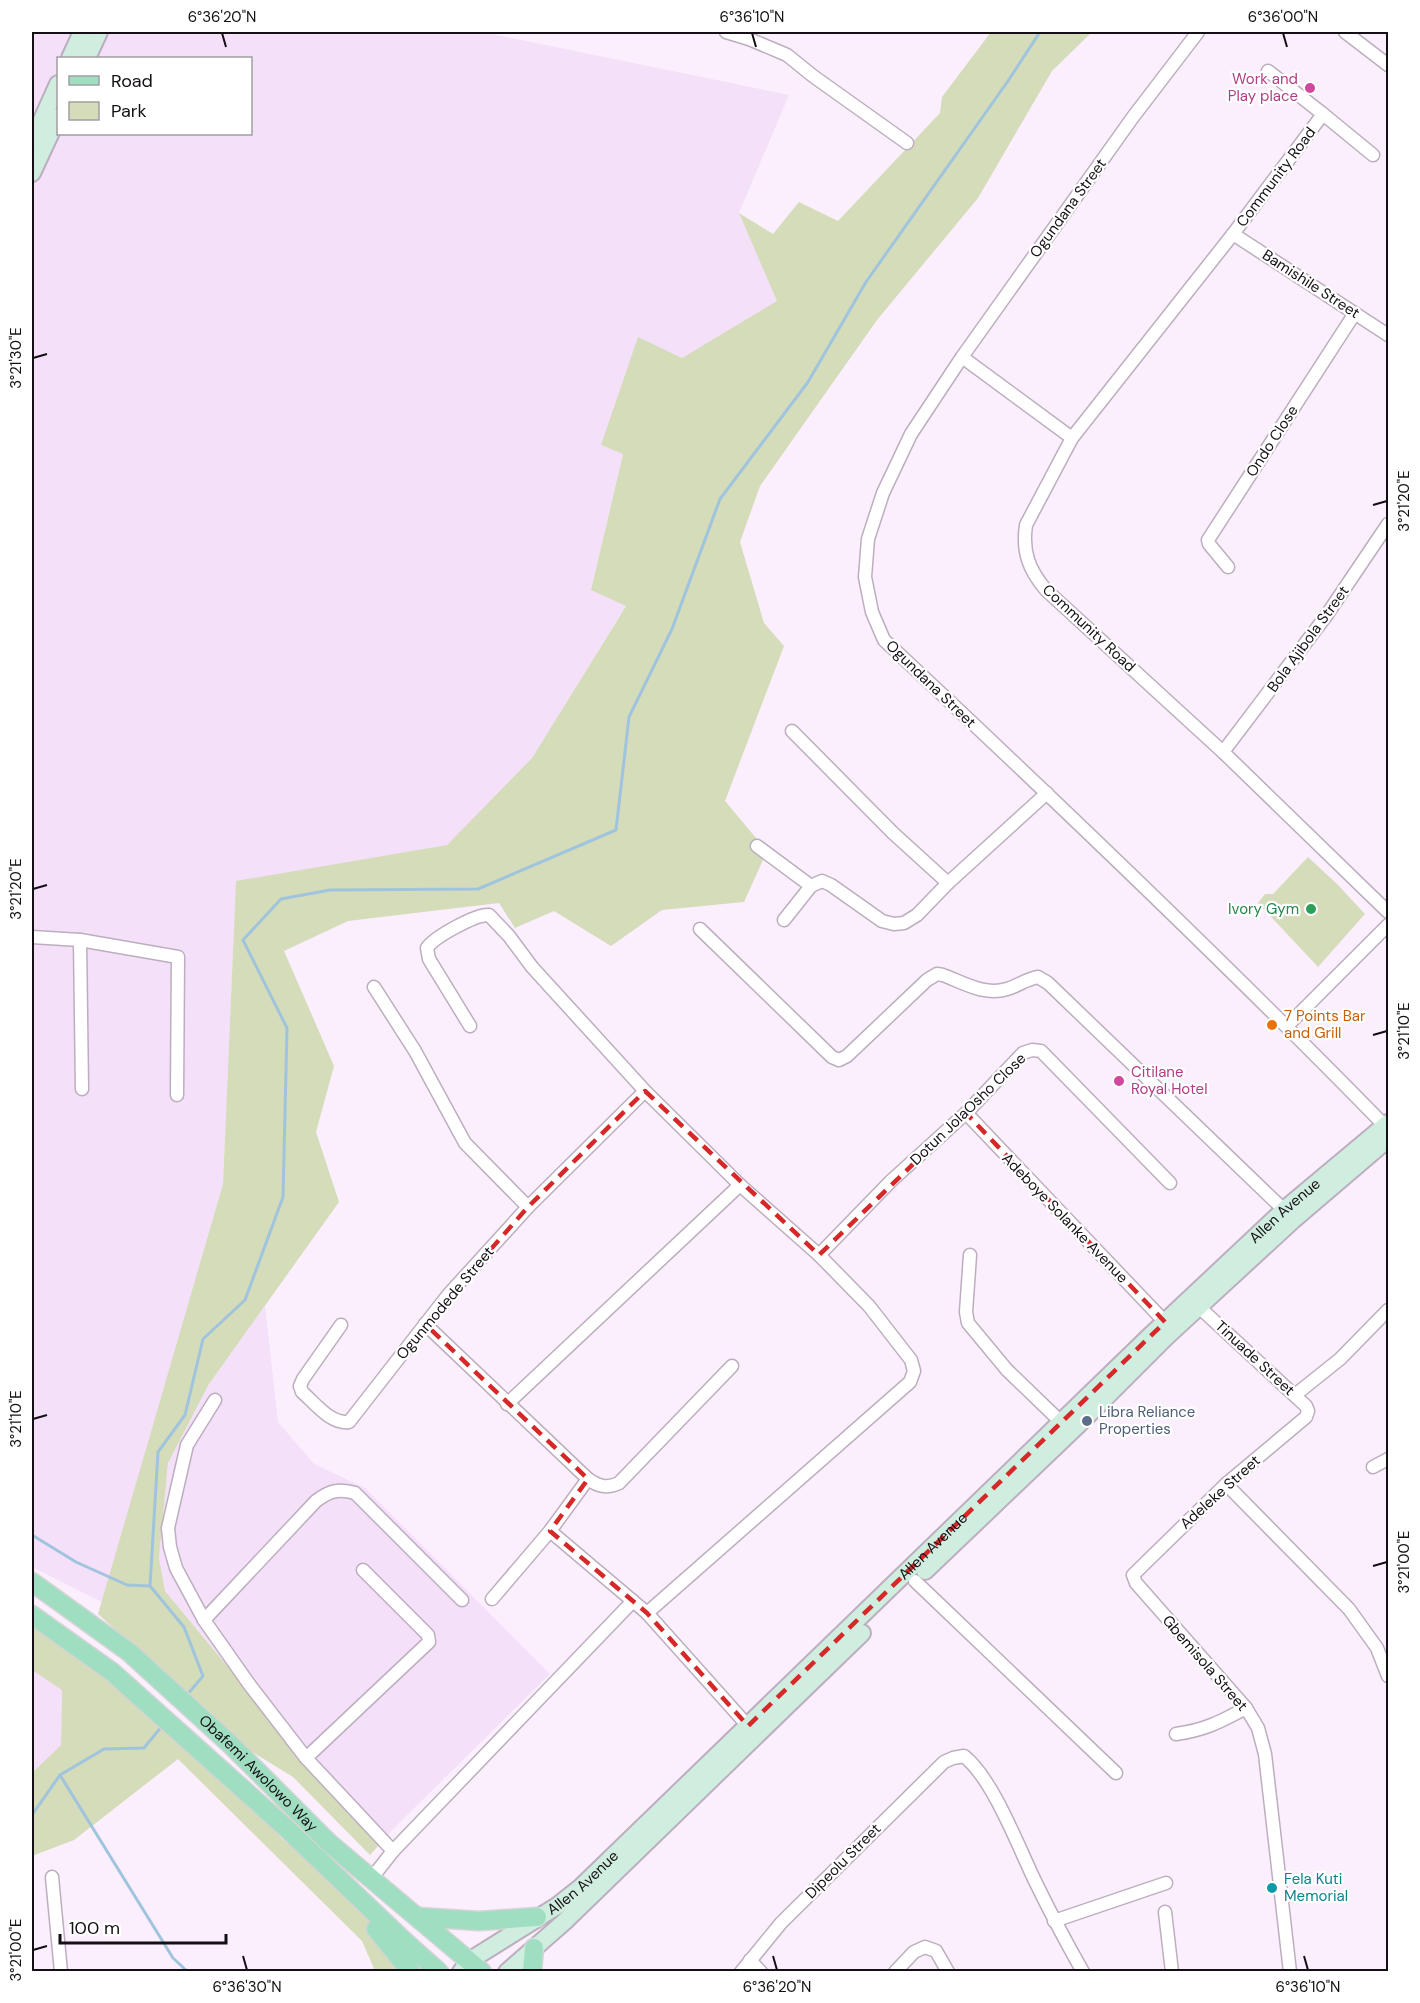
<svg xmlns="http://www.w3.org/2000/svg" width="1420" height="2003" font-family="'DM Sans',sans-serif">
	<rect width="100%" height="100%" fill="#fbeffd"/>
	<g fill="#f4e0f9" fill-rule="evenodd">
		<path d="M32 32H482L789 95 739 213 778 301 682 358 638 338 602 445 623 453 591 589 626 605 532 758 447 845 236 882 223 1184 102 1602 32 1567ZM58 58H250V134H58Z"/>
		<polygon points="265,1306 278,1422 314,1464 365,1488 550,1674 392,1830 380,1844 313,1770 165,1591 159,1558 168,1463 209,1384"/>
		<polygon points="32,1670 62,1689 61,1745 32,1773"/>
	</g>
	<g fill="#d4dcba">
		<polygon points="991,32 1092,32 1052,71 978,198 877,320 760,486 740,542 764,623 784,646 725,801 767,851 744,902 662,910 611,946 554,911 515,928 499,903 348,921 284,951 334,1066 316,1132 339,1202 209,1384 168,1463 159,1558 165,1591 313,1770 380,1844 370,1855 293,1777 246,1748 98,1614 223,1184 236,881 447,845 532,758 626,606 591,590 623,454 601,445 638,337 682,358 777,301 739,213 773,234 799,202 838,221 940,113 942,97"/>
		<polygon points="1308,857 1337,884 1365,914 1318,967 1258,903 1265,894 1273,894"/>
		<polygon points="32,1617 110,1676 252,1804 282,1839 321,1871 346,1887 383,1936 402,1971 375,1971 362,1941 178,1759 74,1840 32,1856 32,1773 61,1745 62,1690 32,1670"/>
	</g>
	<g fill="none" stroke-linecap="round" stroke-linejoin="round">
		<g stroke="#a0c4dd" stroke-width="3">
			<polyline points="32,1535 76,1562 127,1585 150,1586"/>
			<polyline points="187,1695 203,1676 184,1627 150,1586 158,1452 185,1415 203,1339 245,1300 283,1197 287,1028 243,940 281,899 330,890 478,889 616,830 629,717 672,629 720,499 808,382 866,282 1008,81 1040,32"/>
			<polyline points="60,1775 173,1958 188,1972"/>
			<polyline points="32,1815 60,1775 104,1749 144,1748 162,1726"/>
		</g>
		<g stroke="#bcaebf" stroke-width="15">
			<g id="minor">
				<polyline points="726,32 749,39 787,55 813,76 907,143"/>
				<path d="M1198 32 1133 117 962 357 911 434 883 493 868 539 865 577 872 612 884 640C1054 799 1222 959 1385 1126"/>
				<polyline points="1345,32 1388,65"/>
				<polyline points="1268,71 1323,114"/>
				<path d="M1373 155 1323 114 1233 234 1072 438 1026 525C1022 552 1029 570 1046 590L1223 752 1388 912"/>
				<polyline points="1233,234 1388,335"/>
				<polyline points="962,357 1072,438"/>
				<polyline points="1228,567 1209,544 1208,540 1355,313"/>
				<polyline points="792,731 893,833 948,883"/>
				<polyline points="1223,752 1326,616 1388,524"/>
				<polyline points="757,846 811,886 822,881 831,885 882,921 894,924 904,923 917,915 948,883 1047,793"/>
				<polyline points="784,920 811,886"/>
				<path d="M700 929 832 1057 839 1060 847 1056 927 980 937 974 943 975C964 983 985 996 1007 989 1018 986 1026 979 1038 977L1048 983 1284 1210"/>
				<polyline points="32,937 80,940 82,1089"/>
				<polyline points="80,940 178,957 177,1095"/>
				<polyline points="374,987 415,1051 465,1143 528,1207"/>
				<path d="M470 1026 429 959 427 948C434 937 476 914 489 915L509 936 532 967 645 1091 740 1185 819 1255 869 1306 911 1360 914 1371 910 1382 647 1613"/>
				<polyline points="1287,1026 1388,925"/>
				<polyline points="966,1113 1165,1322"/>
				<polyline points="819,1255 891,1181 966,1113 1023,1053 1032,1050 1041,1051 1170,1183"/>
				<polyline points="970,1255 966,1312 968,1323 1007,1370 1062,1423"/>
				<polyline points="1199,1307 1306,1406 1308,1411 1306,1417 1226,1484 1133,1575 1136,1583 1246,1708 1258,1728 1265,1754 1290,1972"/>
				<polyline points="425,1324 588,1479 550,1531 492,1599"/>
				<path d="M341 1325 303 1379 300 1386 302 1392C315 1403 330 1424 349 1422L448 1295 528 1207 645 1091"/>
				<polyline points="1295,1395 1340,1359 1388,1310"/>
				<polyline points="507,1404 740,1185"/>
				<polyline points="1373,1467 1388,1459"/>
				<path d="M588 1479C598 1486 606 1489 619 1483L732 1366"/>
				<polyline points="1226,1484 1349,1609 1377,1648 1388,1676"/>
				<polyline points="550,1531 647,1613 748,1726"/>
				<polyline points="915,1581 1116,1773"/>
				<polyline points="204,1620 176,1568 170,1547 168,1528 187,1445 215,1400"/>
				<path d="M1176 1734C1205 1730 1220 1722 1246 1708"/>
				<polyline points="306,1758 429,1642 428,1635 363,1570"/>
				<path d="M393 1851 306 1758 249 1684 204 1620 316 1501C329 1491 339 1488 355 1493L462 1600"/>
				<polyline points="52,1877 61,1972"/>
				<polyline points="371,1879 393,1851 633,1601"/>
				<polyline points="1165,1912 1172,1972"/>
				<polyline points="1054,1921 1166,1883"/>
				<polyline points="750,1960 761,1972"/>
				<path d="M741 1972 781 1923 944 1762 953 1758 964 1756C993 1779 1018 1846 1035 1881 1050 1912 1066 1942 1083 1972"/>
				<polyline points="895,1972 914,1952 925,1947 936,1951 948,1972"/>
			</g>
		</g>
		<g stroke="#bcaebf" stroke-width="20">
			<g id="secondary">
				<polyline points="70,58 82,32"/>
				<polyline points="87,58 99,32"/>
				<polyline points="32,142 58,84"/>
				<polyline points="32,173 58,117"/>
				<polyline points="925,1571 1078,1425 1166,1337 1292,1221 1388,1139"/>
				<path id="s1" d="M461 1972 469 1961 557 1906 581 1887 1151 1335 1284 1210 1388 1123"/>
				<polyline points="507,1972 564,1922 862,1633"/>
			</g>
		</g>
		<g stroke="#d5d4d5" stroke-width="21">
			<g id="primary">
				<path id="s2" d="M32 1582 129 1652 230 1744 329 1843 482 1972"/>
				<polyline points="32,1615 112,1672 285,1827 402,1939 439,1972"/>
				<polyline points="419,1917 479,1921 537,1917"/>
				<polyline points="376,1929 411,1972"/>
				<polyline points="532,1972 534,1948"/>
			</g>
		</g>
		<use href="#minor" stroke="#fff" stroke-width="12"/>
		<use href="#secondary" stroke="#d0eee0" stroke-width="16"/>
		<use href="#primary" stroke="#a0dec1" stroke-width="18"/>
	</g>
	<path fill="none" stroke="#d62828" stroke-width="4.5" stroke-dasharray="12 8" stroke-linejoin="round" d="M645 1091 819 1255 966 1113 1165 1322 748 1726 647 1613 550 1531 588 1479 425 1324 528 1207Z"/>
	<path fill="none" stroke="#140f15" stroke-width="2" d="M222 33 226 47M752 33 756 47M1283 33 1287 47M33 358 47 354M1373 505 1387 501M33 889 47 885M1373 1035 1387 1031M33 1419 47 1415M1373 1566 1387 1562M33 1950 47 1946M243 1956 247 1970M773 1956 777 1970M1304 1956 1308 1970"/>
	<g fill="#d1479c" stroke="#fff" stroke-width="2">
		<circle cx="1310" cy="88" r="6"/>
		<circle cx="1119" cy="1081" r="6"/>
	</g>
	<circle fill="#2e9e5b" stroke="#fff" stroke-width="2" cx="1311" cy="909" r="6"/>
	<circle fill="#e8710a" stroke="#fff" stroke-width="2" cx="1272" cy="1025" r="6"/>
	<circle fill="#5c6f8a" stroke="#fff" stroke-width="2" cx="1087" cy="1421" r="6"/>
	<circle fill="#0f9aa8" stroke="#fff" stroke-width="2" cx="1272" cy="1888" r="6"/>
	<g text-anchor="middle" dominant-baseline="central" stroke-width="4.5" stroke-linejoin="round" paint-order="stroke">
		<g font-size="15" fill="#b23c85" stroke="#fff" text-anchor="end">
			<text x="1298" y="79">Work and<tspan x="1298" dy="17">Play place</tspan></text>
			<text x="1131" y="1072" text-anchor="start">Citilane<tspan x="1131" dy="17">Royal Hotel</tspan></text>
		</g>
		<g font-size="15" fill="#140f15" stroke="#fff">
			<text transform="translate(1276 177) rotate(-53)">Community Road</text>
			<text transform="translate(1068 208) rotate(-54)">Ogundana Street</text>
			<text transform="translate(1311 284) rotate(33)">Bamishile Street</text>
			<text transform="translate(1272 441) rotate(-57)">Ondo Close</text>
			<text transform="translate(1089 628) rotate(43)">Community Road</text>
			<text transform="translate(1308 639) rotate(-54)">Bola Ajibola Street</text>
			<text transform="translate(931 684) rotate(44)">Ogundana Street</text>
			<text transform="translate(968 1109) rotate(-44)">Dotun JolaOsho Close</text>
			<text stroke="none"><textPath href="#s1" startOffset="1124">Allen Avenue</textPath></text>
			<text transform="translate(1065 1218) rotate(46)">Adeboye Solanke Avenue</text>
			<text transform="translate(445 1303) rotate(-50)">Ogunmodede Street</text>
			<text transform="translate(1255 1358) rotate(43)">Tinuade Street</text>
			<text transform="translate(1220 1492) rotate(-42)">Adeleke Street</text>
			<text stroke="none"><textPath href="#s1" startOffset="638">Allen Avenue</textPath></text>
			<text transform="translate(1205 1663) rotate(49)">Gbemisola Street</text>
			<text stroke="none"><textPath href="#s2" startOffset="297">Obafemi Awolowo Way</textPath></text>
			<text transform="translate(843 1861) rotate(-45)">Dipeolu Street</text>
			<text stroke="none"><textPath href="#s1" startOffset="152">Allen Avenue</textPath></text>
		</g>
		<g font-size="15" fill="#27864d" stroke="#fff" text-anchor="end">
			<text x="1299" y="909">Ivory Gym</text>
		</g>
		<g font-size="15" fill="#c56008" stroke="#fff" text-anchor="start">
			<text x="1284" y="1016">7 Points Bar<tspan x="1284" dy="17">and Grill</tspan></text>
		</g>
		<g font-size="15" fill="#4e5e75" stroke="#fff" text-anchor="start">
			<text x="1099" y="1412">Libra Reliance<tspan x="1099" dy="17">Properties</tspan></text>
		</g>
		<g font-size="15" fill="#0d838f" stroke="#fff" text-anchor="start">
			<text x="1284" y="1879">Fela Kuti<tspan x="1284" dy="17">Memorial</tspan></text>
		</g>
	</g>
	<rect width="1420" height="2003" fill="none" stroke="#ffffff" stroke-width="66"/>
	<rect x="57" y="57" width="195" height="78" fill="#ffffff" stroke="#a19fa1" stroke-width="1.5"/>
	<rect x="69" y="76" width="30" height="9" fill="#a0dec1" stroke="#a19fa1" stroke-width="1.5"/>
	<text x="111" y="87" font-size="18" fill="#140f15">Road</text>
	<rect x="69" y="102" width="30" height="18" fill="#d4dcba" stroke="#a19fa1" stroke-width="1.5"/>
	<text x="111" y="117" font-size="18" fill="#140f15">Park</text>
	<path d="M60 1934v9h166v-9" fill="none" stroke="#140f15" stroke-width="3"/>
	<text x="69" y="1934" font-size="18" fill="#140f15" stroke="#ffffff" stroke-width="4.5" paint-order="stroke">100 m</text>
	<rect x="33" y="33" width="1354" height="1937" fill="none" stroke="#140f15" stroke-width="2"/>
	<g font-size="15" text-anchor="middle" fill="#140f15">
		<text x="222" y="22">6°36'20"N</text>
		<text x="752" y="22">6°36'10"N</text>
		<text x="1283" y="22">6°36'00"N</text>
		<text transform="translate(16 358) rotate(-90)" y="5">3°21'30"E</text>
		<text transform="translate(1404 501) rotate(-90)" y="5">3°21'20"E</text>
		<text transform="translate(16 889) rotate(-90)" y="5">3°21'20"E</text>
		<text transform="translate(1404 1031) rotate(-90)" y="5">3°21'10"E</text>
		<text transform="translate(16 1419) rotate(-90)" y="5">3°21'10"E</text>
		<text transform="translate(1404 1562) rotate(-90)" y="5">3°21'00"E</text>
		<text transform="translate(16 1950) rotate(-90)" y="5">3°21'00"E</text>
		<text x="247" y="1992">6°36'30"N</text>
		<text x="777" y="1992">6°36'20"N</text>
		<text x="1308" y="1992">6°36'10"N</text>
	</g>
</svg>
